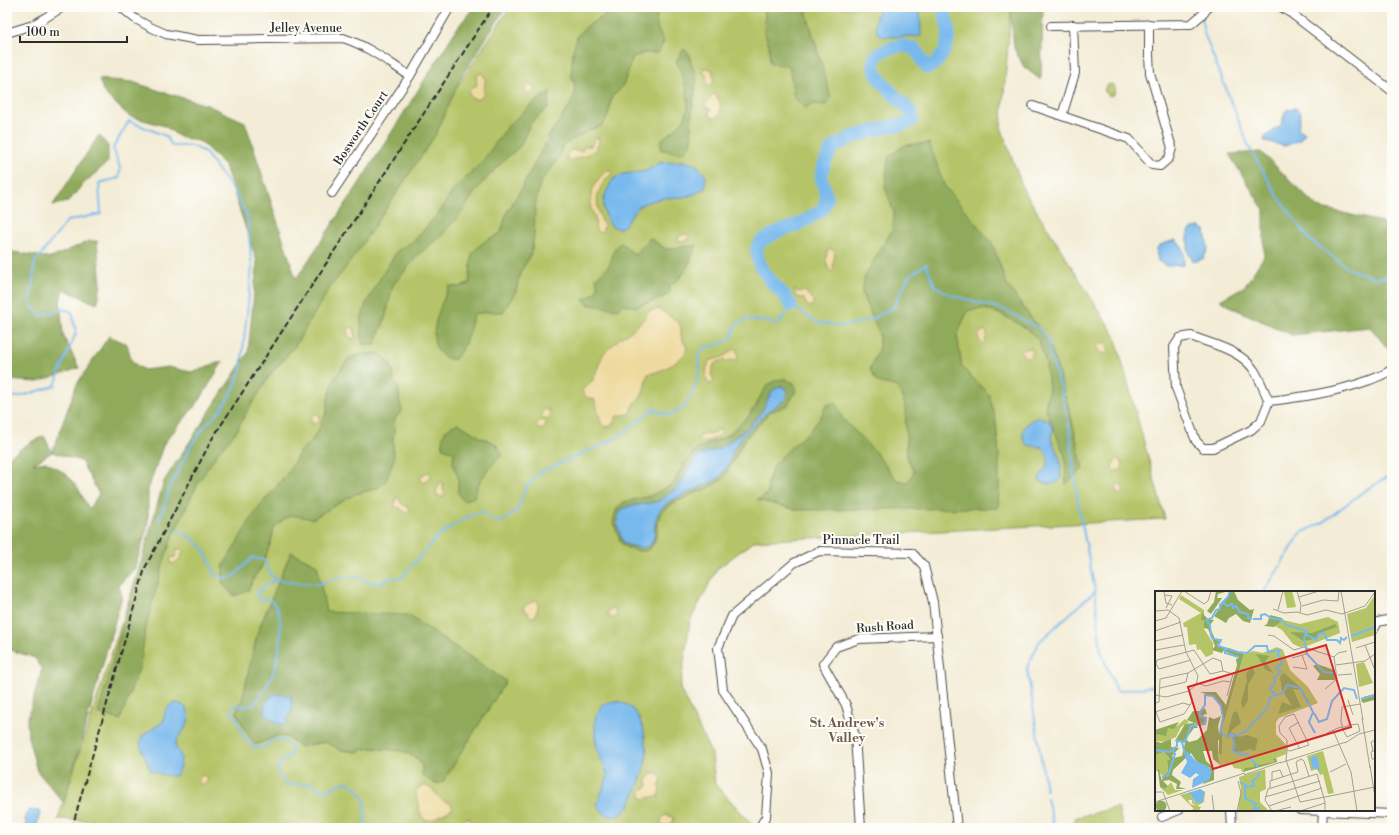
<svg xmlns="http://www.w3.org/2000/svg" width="1399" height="835" font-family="'Libre Bodoni',serif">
	<rect width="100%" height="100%" fill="#fdfcf7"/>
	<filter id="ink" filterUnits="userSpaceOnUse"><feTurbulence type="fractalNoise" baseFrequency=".025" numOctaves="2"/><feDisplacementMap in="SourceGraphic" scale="8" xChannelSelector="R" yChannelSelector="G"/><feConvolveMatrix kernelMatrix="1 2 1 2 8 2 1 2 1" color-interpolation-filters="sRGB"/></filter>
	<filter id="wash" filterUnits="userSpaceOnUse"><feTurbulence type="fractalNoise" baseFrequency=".012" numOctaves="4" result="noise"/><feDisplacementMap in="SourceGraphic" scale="16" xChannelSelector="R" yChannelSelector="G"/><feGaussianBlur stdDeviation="0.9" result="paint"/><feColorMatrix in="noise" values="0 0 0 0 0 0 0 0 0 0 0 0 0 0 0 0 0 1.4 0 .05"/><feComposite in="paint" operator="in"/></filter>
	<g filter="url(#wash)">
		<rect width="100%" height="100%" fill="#f3ecd6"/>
		<g fill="#b5c467" stroke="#707849">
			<polygon points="510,7 1010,7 1011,10 1001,127 1023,189 1115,336 1165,519 754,541 717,569 690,621 680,689 712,755 715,784 753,825 751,828 184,828 183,826 58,819 140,566"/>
			<circle cx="1110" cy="90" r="5.5"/>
			<polygon points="1118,807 1123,828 1076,828 1074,818"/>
		</g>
		<g fill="#90aa5c" stroke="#5e6a44" fill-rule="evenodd">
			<polygon points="474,7 506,7 460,79 436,134 355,255 329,289 295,346 271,374 246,413 236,432 219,451 198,483 173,535 163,564 146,627 140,666 120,720 98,713 164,481 248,353 257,262 225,166 201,142 178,136 165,126 129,116 104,93 99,79 133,82 160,91 207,105 245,122 296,279 357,187 458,27"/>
			<path d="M631 7H656L657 28 664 42 658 53H645L633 57C627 71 626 89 612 96L608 116 602 126 590 130 563 145 558 159 540 183 535 207 534 236 531 254 520 273 516 291 503 312H487L474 314C469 331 466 347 454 360 451 359 446 358 443 356 423 341 442 304 449 286L459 287 469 284 472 253 485 241 501 233 507 212 519 193 547 141 552 142 547 138 569 107 575 94 574 83 571 76 573 51 577 36 587 26 611 12 630 16Z"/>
			<path d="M763 7H805C813 37 823 67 831 98L827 105 813 104 804 108 794 97 789 66 770 64 769 45 764 31 765 15Z"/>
			<polygon points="1010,7 1043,7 1041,80 1024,67 1014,48"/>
			<path d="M684 49 690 55 691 64 697 77 692 110 691 144 683 153 661 150V140C670 134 678 127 684 119 694 104 683 76 676 61Z"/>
			<polygon points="550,91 548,108 530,124 521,145 498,166 477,189 462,212 441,236 420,253 393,285 385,319 375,345 362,344 361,320 366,304 378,282 397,251 415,240 440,211 454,189 481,163 508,126 531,105"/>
			<polygon points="99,135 108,146 108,162 83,184 68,202 53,205"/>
			<path d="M929 143 944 185 992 243 1007 285 1049 342 1071 416 1083 469 1066 484 1065 456 1045 407 1049 389 1046 364 1039 341 1026 328 1002 315 985 309 968 310 957 335 962 367 989 394 996 421 999 456V489L998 508 797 510 757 500 768 494C768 490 767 485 768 481 775 448 816 438 826 405L836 403 843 419 875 452 897 480 908 482 914 472 907 457 905 405 898 387 877 382 870 369 879 348V333L862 294 864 279 871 265 893 229 894 213 885 187 888 157 905 145Z"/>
			<polygon points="1261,152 1318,207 1381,222 1392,235 1392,340 1388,349 1370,327 1292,335 1233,308 1220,300 1245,286 1264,256 1264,210 1229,154"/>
			<path d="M650 238 666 249 697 245C690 260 685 279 669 286L670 292C661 302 647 301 636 307L622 304 618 309 590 305 583 300 594 294 598 287 596 278C600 274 605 271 608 266 615 259 609 250 621 243L628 248 634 255Z"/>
			<polygon points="89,241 97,241 101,285 97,304 63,289 60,301 63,335 79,368 38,382 7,380 7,251 51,258"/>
			<path d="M109 336 127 344 132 362 144 370 168 367 191 372 223 361 200 400 164 443 148 489V525L135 568 119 585 122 596 64 803 37 771 28 737 27 721 42 669 35 658 7 649V458L31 442 44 436 52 452 77 384ZM52 452 81 461 99 494 89 509 78 488 65 473 46 462 33 464Z"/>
			<path d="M379 353C390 360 394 369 394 382L399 388V399L402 411 395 419 393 443 394 459 386 481 378 488 355 494 312 519 292 515 283 520 274 528 271 542 261 568 255 576 248 591 234 596 222 583 224 565 249 522 260 506 289 471 300 451 312 440 320 427 327 411 328 399 334 380 340 370 348 359 357 355Z"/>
			<polygon points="784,379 794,383 796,391 788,405 770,412 745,439 724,478 707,489 698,492 672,504 663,512 657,524 657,533 655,540 650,549 646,551 638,551 627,548 621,543 613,522 617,508 624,502 650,496 673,484 685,462 696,450 709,443 721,439 729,434 750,415 751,411 755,408 761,395 767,386 776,380"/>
			<path d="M458 423 480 437 495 443 503 454C489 468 479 478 474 497L463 501 458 493V477L453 463 454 452 443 448C441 433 445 429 458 423Z"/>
			<polygon points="291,552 317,565 326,612 408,615 506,681 443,782 435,784 422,775 422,766 418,759 402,751 373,748 365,749 357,752 341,750 325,742 300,747 287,737 277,736 255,745 246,732 236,711 242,700 258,631"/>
		</g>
		<g fill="#eeda9e" stroke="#8c8264">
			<path d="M703 68H708L712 70 714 79 711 86 706 83C707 77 707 75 703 71Z"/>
			<path d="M481 73C489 78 483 87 484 94L479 99H473L469 94V90L477 85 476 76Z"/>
			<circle cx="530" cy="89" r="4.5"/>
			<path d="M713 94C721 97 721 107 720 114L714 118 711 117 709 113 711 109 706 107 705 105 710 100V96Z"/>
			<path d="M595 138H599C599 155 580 157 568 161L567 160V154L571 150 582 151 584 146H591Z"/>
			<path d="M608 170H612V173C594 191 594 203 604 226L602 232H598C594 228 596 224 595 218 594 214 592 212 591 209 588 194 596 178 608 170Z"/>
			<polygon points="686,234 689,236 688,241 678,241 679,236"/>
			<path d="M830 249 835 251 833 265 834 269 831 272C826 266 825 257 828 250Z"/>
			<polygon points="795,289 798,292 804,291 814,300 812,306 810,307 807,305 804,299 795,296"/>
			<path d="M659 309 677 321 681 327V337L687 348C683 362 661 372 648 374 644 384 645 398 634 403L629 414 617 416 612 425 606 427 602 425C598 416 598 407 594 399 587 398 584 397 582 391L584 388 593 380 603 354 620 338 630 332 644 319 649 311Z"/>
			<polygon points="351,327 354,328 356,337 352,339 349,337 347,333 348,329"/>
			<polygon points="985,330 987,333 985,343 983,344 979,340 978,336 981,332"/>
			<circle cx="1103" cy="348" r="5.5"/>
			<polygon points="1030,348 1033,350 1030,357 1027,358 1023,356 1021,350"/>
			<polygon points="734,349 737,350 738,358 737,360 720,361 714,364 711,374 714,381 711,384 707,382 706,371 709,361 723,357"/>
			<circle cx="546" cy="414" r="4.5"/>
			<polygon points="315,414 319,414 320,419 318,423 311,423 311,416"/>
			<circle cx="541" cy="425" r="4.5"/>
			<path d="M717 430H721L722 432C719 439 704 443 698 440L699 437 707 433 714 434Z"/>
			<path d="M1116 459 1120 460 1123 465 1121 470 1116 471 1112 470C1112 466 1113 463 1116 459Z"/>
			<polygon points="428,472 430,473 430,478 427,479 425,483 421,482 420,478 425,473"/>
			<polygon points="440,482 443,483 443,489 445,494 443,497 438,496 436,492"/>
			<path d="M1118 484 1121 485C1123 488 1125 493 1122 495L1118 494 1115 488Z"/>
			<polygon points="396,497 398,497 401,503 409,508 410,513 406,513 400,508 394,507"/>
			<path d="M177 549H182L183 551C182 557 177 564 171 564L170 558 175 557Z"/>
			<polygon points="536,600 538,601 538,607 535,617 530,617 528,612 523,609 524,606"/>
			<polygon points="612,608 615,609 617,617 613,618 608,616 607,614 610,609"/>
			<path d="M651 773H657L662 779 660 784 659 797H652L645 799 641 797C640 789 642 790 648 786L647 781Z"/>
			<circle cx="203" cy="780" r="4.5"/>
			<path d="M425 786C433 787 435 795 442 800 446 802 450 802 453 807L452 809 432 820H425C419 814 420 811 419 804 418 797 414 795 418 788Z"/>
			<path d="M666 815 673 817 674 820 670 825 664 826 661 825C660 820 662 817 666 815Z"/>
			<polygon points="466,818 469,818 475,828 468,828 464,821"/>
		</g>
		<g fill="#78b9ed" stroke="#52728c">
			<polygon points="879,7 920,7 921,36 883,37 877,33 875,24"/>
			<polygon points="1296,108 1301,113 1298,128 1305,133 1300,140 1285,146 1264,141 1265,137 1282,124 1283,118 1286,110"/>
			<path d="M684 161 697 165 706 176 705 188 695 194 685 197 663 198 642 204 633 213 624 226 619 229 610 225C600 204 602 199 613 179L624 174 646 171 659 163Z"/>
			<polygon points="1200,227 1205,230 1208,248 1204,258 1194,262 1188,253 1188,232 1193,228"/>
			<path d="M1175 240C1185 246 1184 254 1184 265L1166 266 1158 261 1156 249 1160 245Z"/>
			<polygon points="780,386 785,388 787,391 785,400 768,411 741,438 733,451 730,461 722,474 714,481 670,501 659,511 655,524 654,538 650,546 641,548 628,545 623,542 618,527 617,520 621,510 629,506 651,503 659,501 676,489 682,482 689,468 698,456 721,448 748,428 761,413 772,391"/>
			<path d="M1038 417 1048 419 1053 429 1051 439 1060 458 1061 479C1053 486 1049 485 1040 481V476C1049 464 1052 460 1042 447L1027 445C1022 439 1021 430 1027 424 1029 421 1035 419 1038 417Z"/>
			<polygon points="279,694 291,696 292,710 287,719 287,723 278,724 265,715 265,704 272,695"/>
			<path d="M615 701C635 704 642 719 645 738 645 742 647 748 647 753 645 769 635 800 624 812 615 822 601 814 597 804L608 776 597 749 595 736V718L603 704Z"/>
			<path d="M176 703C188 704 192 716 186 727 184 731 179 735 177 740 176 742 176 744 175 746 184 759 181 761 177 775 171 778 156 773 150 770L140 744 142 736 164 721C164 711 166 706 176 703Z"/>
			<polygon points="28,810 39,811 40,813 36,828 26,828 25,816"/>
		</g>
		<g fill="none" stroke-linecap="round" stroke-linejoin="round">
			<g stroke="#78b9ed" stroke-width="2">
				<polyline points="1199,7 1200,13"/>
				<polyline points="1201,17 1204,33 1249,147 1278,197 1310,240 1349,269 1376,278 1392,276"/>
				<polyline points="7,396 18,397 55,386 60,371 76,333 72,312 63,309 40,316 30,303 35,262 58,233 67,221 90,216 101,214 99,183 119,178 120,168 113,148 129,121 166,136 172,146 192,146 205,152 233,190 247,215 252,268 241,368 235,386 221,410 205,426 190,447 170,487 159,521"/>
				<path d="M177 530C203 543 205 549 215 575L225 578 233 577 253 557 265 561 270 574 277 580 298 583 319 584 345 576 356 577 366 581 381 583 391 578H401L437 537 463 519 482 511 491 519 502 522 517 510 526 487 539 473 617 438 653 409 668 415 683 408 693 392 700 371 698 355 705 347 713 346 730 340 737 323 747 319 779 324 791 305 816 322 840 326 867 321 893 308 909 276 926 264 935 286 951 295 1006 310 1040 329 1049 342 1050 354 1062 391 1070 430 1074 474 1079 508 1095 591 1039 642 1027 668 1046 790"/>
				<path d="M277 580 268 583 257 593 258 599C262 600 268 599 271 601 288 612 278 662 271 678 268 684 258 700 254 704 247 709 240 704 233 706L231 712 237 719 244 737 253 747 256 748 265 747 271 741C282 739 286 739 292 749L290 757 283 760 277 767C278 776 284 786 295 785 299 784 303 783 307 783 313 784 318 790 324 790 331 791 335 785 341 783 352 780 361 791 364 800 367 806 365 821 365 828"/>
				<polyline points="1095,591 1101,652 1117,691 1156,686"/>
				<polyline points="1264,592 1301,533 1322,523 1360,494 1392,474"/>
				<polyline points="1047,798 1054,828"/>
			</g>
			<path stroke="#78b9ed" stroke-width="13" d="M791 305 784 295 770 280 760 266 757 255V247L761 241 779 231 795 226 808 219 823 209 827 198 821 176 825 162 832 148 852 137 891 126 904 124 912 121V113C903 103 875 79 874 67 873 64 875 60 875 57L883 51 901 45 915 49 923 62 928 68C941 63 951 42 948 28 947 21 944 15 944 7"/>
		</g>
	</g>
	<g filter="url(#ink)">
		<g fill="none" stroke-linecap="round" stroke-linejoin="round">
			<g stroke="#494845" stroke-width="10">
				<g id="minor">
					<path d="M121 7 134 18 150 27 166 34 198 40 343 38C368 46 388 62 410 76"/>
					<polyline points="1281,7 1292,14 1392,91"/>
					<polyline points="1051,26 1191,24 1204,13 1208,7"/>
					<polyline points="7,33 33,25 63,7"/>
					<polyline points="1033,106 1129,139 1152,165 1160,166 1169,158 1172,148 1150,73 1149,55 1149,24"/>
					<polyline points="1062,116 1075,73 1073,25"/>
					<polyline points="332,193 410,76 450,7"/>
					<path d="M1191 336C1211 344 1241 350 1254 370 1260 379 1264 391 1269 401L1261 421 1251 430 1213 448H1203L1196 441 1176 388 1174 347 1180 338Z"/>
					<path d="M1269 401C1303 397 1337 392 1370 380 1377 377 1385 375 1392 369"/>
					<polyline points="1374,629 1378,622 1387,620 1392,621"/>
					<polyline points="1231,810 1232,828"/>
					<polyline points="1300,810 1392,814"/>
					<polyline points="1162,817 1179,810"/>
					<polyline points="759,828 766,817 769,773 762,749 723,690 718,648 732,616 794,563 819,551 912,553 924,566 933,602 957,828"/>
					<polyline points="861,828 855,736 846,705 823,664 836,647 859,639 937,636"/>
					<polyline points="1322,828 1323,810"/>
				</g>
			</g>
			<use href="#minor" stroke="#fff" stroke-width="8"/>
			<polyline stroke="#2b2b2b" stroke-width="2" stroke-dasharray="6 3" stroke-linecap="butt" points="72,828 145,568 212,439 493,7"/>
		</g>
	</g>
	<g text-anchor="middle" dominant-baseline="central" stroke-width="4" stroke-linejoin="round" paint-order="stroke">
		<g font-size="12" fill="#2b2b2b" stroke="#fdfcf7">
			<text x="306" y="28">Jelley Avenue</text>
			<text transform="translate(361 128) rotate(-56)">Bosworth Court</text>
			<text x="861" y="540">Pinnacle Trail</text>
			<text transform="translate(885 627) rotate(-4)">Rush Road</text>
		</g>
		<g font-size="13" font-weight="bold" fill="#705a4b" stroke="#fdfcf7">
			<text x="847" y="723">St. Andrew's<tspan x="847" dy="15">Valley</tspan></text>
		</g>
	</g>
	<g transform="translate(1155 591)">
		<rect width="220" height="220" fill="#f3ecd6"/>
		<path d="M137 0 141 16 132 17 129 1ZM26 4 49 19V38L58 52V63L51 66 45 58 42 59 41 53 34 54 32 36H29L28 32 46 22 24 8ZM220 4V44L197 51 192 23 211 17ZM173 26 183 31 185 42 152 55 145 56 138 53 127 39 120 35 128 29 145 33ZM122 56 128 59 135 79 153 96 163 112 124 127 121 131V143L132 155 131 163 121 167 122 171 87 181 86 178 79 177 76 172 64 175V148L89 63 98 60 108 62ZM209 71 218 92 204 96 201 73ZM30 128 34 131 26 136 21 146 10 151 0 150 1 142H12V137L22 135ZM168 160 179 202 173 203 168 183 165 184 162 178 156 180 152 165ZM9 161 15 168 12 171 13 180 8 185 0 177V164ZM110 178 111 198 105 201V211L114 220H83L86 197 84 186ZM16 191 20 199H28L13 204 5 196 10 198ZM45 198 50 201 49 211 42 215 37 212V209H33L35 213 46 216 44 220H33L39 218 25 204 37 201 39 211H44Z" fill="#b5c467"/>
		<path d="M61 0H74L63 3 62 7H67L56 23 52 20 59 11ZM76 0H79L83 9 95 19 99 18 95 32 88 30 81 23 74 27 71 32 59 25ZM47 22 53 28 59 29 54 35 60 48 65 50 62 54 70 58 67 62 57 59 60 55 53 38 49 37V29H46ZM115 24 127 27 128 29 119 36 109 35 112 33ZM180 33 182 36 165 42 162 47 155 49 148 50 135 41 157 42ZM74 57 89 63 67 138V163H64V148L63 150 64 173 58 168 57 160H48L51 170 59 177V189L48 193 55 177 42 171 36 162 18 179 17 184 26 191 24 196 31 198H21L22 193 14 189 8 190 13 195 10 198 5 196 3 180H0L4 178 7 190 8 185 13 180 12 170 15 168 9 161 0 164V150L6 152 16 148V156L24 157 17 165 19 167 27 165 30 152 20 150 30 133 39 132 43 137H39L31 148 34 151 42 149 52 139 54 126 59 128 66 125 63 135 64 143 68 124 66 114 60 106 45 101H61L71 114 82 74 81 68 84 67 70 60ZM101 63 115 65 110 70 118 82 111 79ZM162 73 179 79 180 89H162L165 83 158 75ZM97 75 100 82 93 94V109L88 118 86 111 92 90 91 83ZM129 82 147 98 154 110 152 112 145 99 138 98 146 116 123 123 127 111 137 115 127 99 125 85ZM220 103 219 109 208 112 206 109 208 106ZM50 117 52 123 48 124 52 130 49 133 44 134 32 129 38 120H46ZM82 120 86 132 77 139 74 148 72 145 78 122ZM24 131 19 138 13 137 11 145 0 143V139ZM78 142 84 146 92 144 103 148 100 160 95 158 81 162 78 159ZM121 167 122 171 88 181 90 177 99 176V172L104 174 120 171 118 168ZM0.5 215a5.5 5.5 0 1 1 11 0a5.5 5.5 0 1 1-11 0Z" fill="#90aa5c"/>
		<path d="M32 160 42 171 51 174 57 180 54 189 37 197 38 188 44 184 41 182 35 187 26 182 32 171 30 165ZM158 165H162L165 180 157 176 155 168ZM45 198 50 201 47 212 40 211 36 203 32 204 33 202Z" fill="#78b9ed"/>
		<path fill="none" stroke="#78b9ed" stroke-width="2" d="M75 0 73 6 65 14V18L61 19 57 27 51 29 55 34 56 45 58 48 66 49 63 55 83 61 92 62 100 55H112L113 61 125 59 123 63 127 73 121 76 126 81 119 86 120 92 115 98 120 103M68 11 72 15 77 13 78 17 81 15 85 21 93 23V27L97 28M98 28H106V24L110 23 116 27 127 29 131 34 152 40 149 47 152 63 169 81 178 82M151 43 161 49 164 43 169 42 172 49H182L185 52 186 47 189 49 192 46M196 45 220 36M70 57V62L84 66M206 108 220 104M159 122 164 131 172 128 177 110 189 97 199 99 202 108M67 143 73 146 75 143 80 145 90 141 113 116 115 106 128 102 132 94 145 97 149 103 158 121 154 131 160 142M77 145 80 155 77 159 81 162 84 161 85 164 92 163 103 176M27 151 30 163M0 159 15 161 22 155V150L30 151 36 135 50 133 51 127 45 125V121L50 114V104L58 105 66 115 68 127 65 143M7 186 13 184 20 163 18 160M85 191 93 196 99 195 97 190 103 186 104 181M90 194V207L101 213 99 218 104 217V220"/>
		<path fill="none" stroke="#a39f92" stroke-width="1" d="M29 0 49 13 53 10 56 0M142 0 146 14 145 22M186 0 208 129M9 1 11 12 17 14M10 4 17 5 11 17M144 6 164 0M147 15 168 9 183 10 184 0M118 18 129 22 142 21 152 24 171 19 187 23 210 15 220 1M123 19 128 0M0 20 13 19 24 27 31 61 43 85 41 94 34 100 11 106 0 104M0 30 11 27 27 0M0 40 26 31M113 44 119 45 139 59 149 56 179 66 182 88 170 98M0 50 28 44M210 54 220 79M201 57 220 51M0 59 29 54M179 66 183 62 192 60M137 67 151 63 153 57M36 69 4 78 1 73 2 69 39 59 55 83 68 80 78 83 72 105M181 74 210 70 220 63M138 76 152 78 147 64M183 84 197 83M42 92 51 95 68 90 76 91M5 97 31 91 33 82M193 109 198 124M0 112 4 111 5 88 33 82 58 67 66 70 68 80M0 121 28 112 35 114M1 121 5 131 29 123 37 111 34 100M139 123 154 154 135 160 132 159V149L125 142 124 135 130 126ZM207 127 215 177M144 131 134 137 145 158M178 139 196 181 202 220M172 142 183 137 187 136H190L194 134 203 133 205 140 192 146 188 139 187 136V133L186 131V129L187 116 205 113M190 152 204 143 220 139M132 159 131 169 145 211M220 159 216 161 217 168H220M218 160 216 151 220 149M125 172 191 151M215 175 220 206M175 181 191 173M89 184 126 171M117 189V181L125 179 128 186M115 197V190L143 181 141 171 146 168 149 170 154 185M0 201H8L15 220M57 204 59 220M110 206 165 190M0 211 90 182M145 211 220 196M114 215 167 197M82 220 86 202 83 190M117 220 110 209 113 198 162 183 170 211V220M120 220 136 216M145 220 170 212"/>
		<path fill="#d62828" fill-opacity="0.15" stroke="#d62828" stroke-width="2" d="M171 54 196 136 58 178 33 96Z"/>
		<rect width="220" height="220" fill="none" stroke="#2b2b2b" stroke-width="2"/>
	</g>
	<rect width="1399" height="835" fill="none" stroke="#fdfcf7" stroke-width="24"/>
	<path d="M20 36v6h107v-6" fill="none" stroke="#2b2b2b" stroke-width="2"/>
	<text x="26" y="36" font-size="12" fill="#2b2b2b" stroke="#fdfcf7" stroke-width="3" paint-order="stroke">100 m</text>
</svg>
